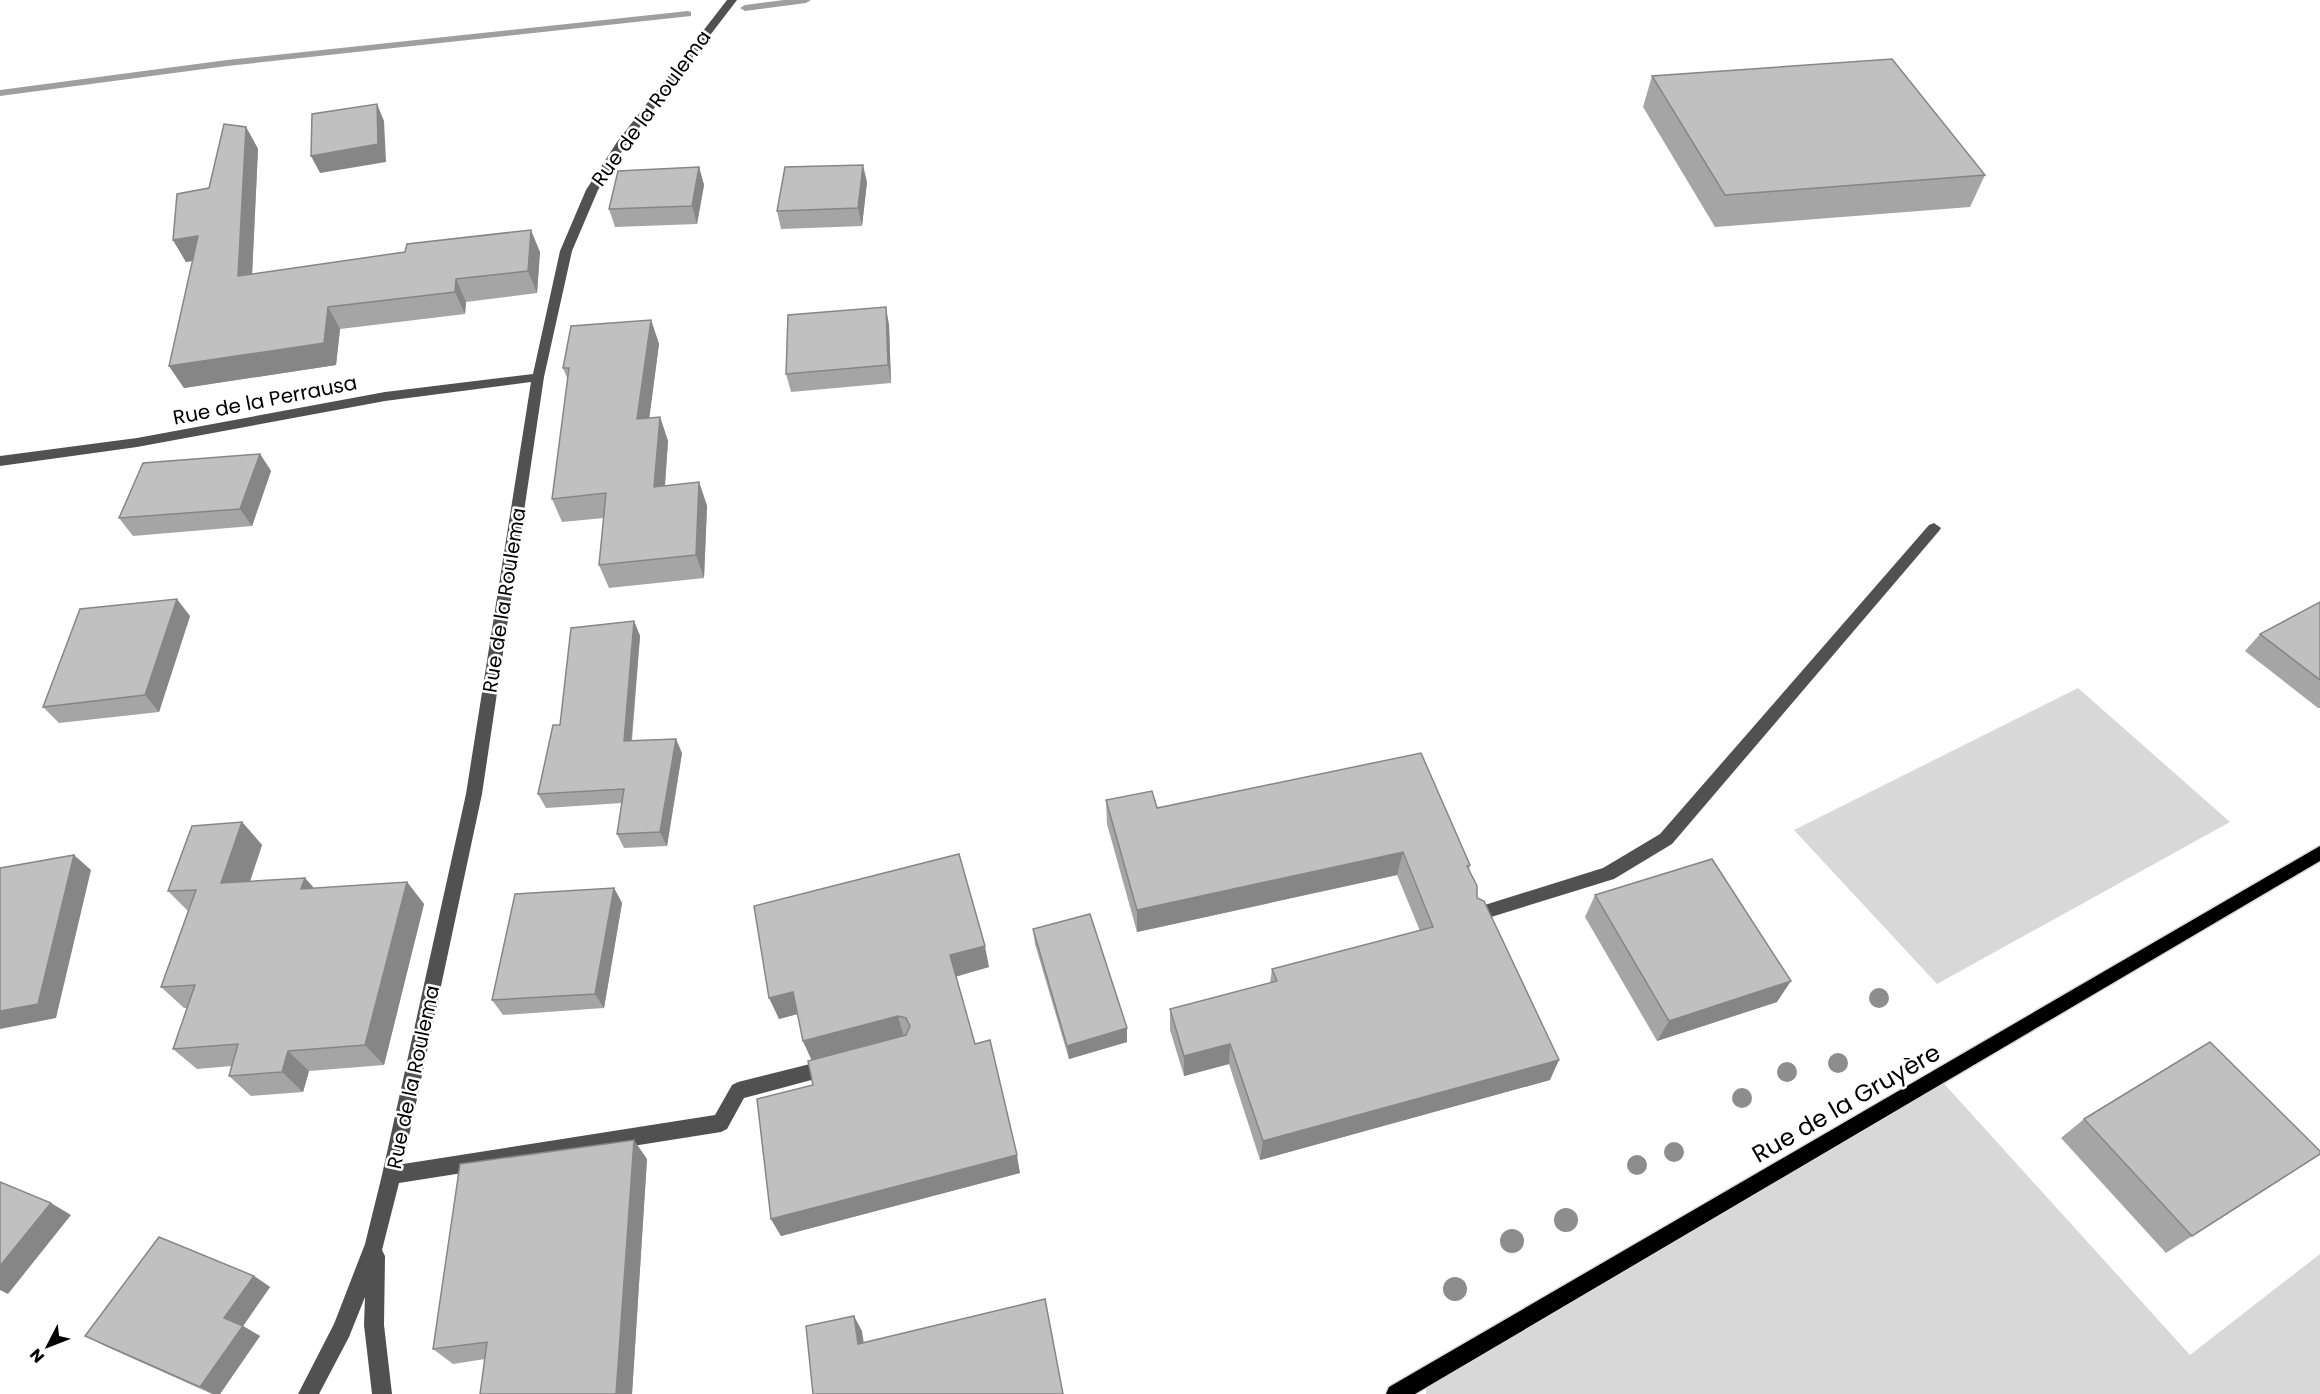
<svg xmlns="http://www.w3.org/2000/svg" width="2320" height="1394" font-family="Poppins,sans-serif">
	<rect width="100%" height="100%" fill="#fff"/>
	<g fill="#d8d8d8">
		<polygon points="2078,688 2230,822 1937,984 1794,830"/>
		<polygon points="1938,1077 2190,1355 2320,1254 2320,1394 1426,1394 1426,1376"/>
	</g>
	<g fill="none" stroke-linecap="round" stroke-linejoin="round">
		<g fill="#9f9f9f" fill-rule="evenodd">
			<polygon points="784,0 811,0 806,3 745,11 740,8 745,5"/>
			<polygon points="688,11 691,12 691,16 227,66 0,96 0,90 227,60"/>
		</g>
		<g stroke="#dbdbdb" stroke-width="3">
			<polygon id="major" points="2320,846 2320,861 1415,1394 1386,1394 1389,1387"/>
		</g>
		<g fill="#515151" fill-rule="evenodd">
			<polygon points="727,0 737,0 626,145 598,190 572,251 544,377 482,794 403,1164 715,1115 732,1085 738,1082 830,1059 836,1061 839,1067 836,1073 830,1075 744,1098 727,1129 721,1132 399,1183 382,1250 385,1256 384,1325 392,1394 372,1394 364,1325 365,1297 349,1337 319,1394 298,1394 334,1324 365,1244 382,1175 466,794 531,382 385,401 137,447 0,466 0,456 137,438 385,392 533,374 560,251 586,190 617,142"/>
			<polygon points="1934,523 1941,528 1939,531 1672,844 1614,879 1478,921 1472,919 1470,914 1472,909 1603,868 1660,834 1929,525"/>
		</g>
		<use href="#major" fill="#000" fill-rule="evenodd"/>
	</g>
	<g fill="#8d8d8d">
		<circle cx="1879" cy="998" r="10"/>
		<circle cx="1838" cy="1063" r="10"/>
		<circle cx="1787" cy="1072" r="10"/>
		<circle cx="1742" cy="1098" r="10"/>
		<circle cx="1674" cy="1152" r="10"/>
		<circle cx="1637" cy="1165" r="10"/>
		<circle cx="1566" cy="1220" r="12"/>
		<circle cx="1512" cy="1241" r="12"/>
		<circle cx="1455" cy="1289" r="12"/>
	</g>
	<g fill="#a5a5a5">
		<polygon points="1652,76 1985,175 1970,207 1715,227 1643,107"/>
		<polygon points="246,127 258,149 252,274 540,252 537,293 466,302 465,314 340,329 336,365 184,388 169,366 193,261 186,262 173,240 209,188"/>
		<polygon points="699,167 704,185 697,224 615,227 609,209"/>
		<polygon points="867,182 862,226 781,229 777,211"/>
		<polygon points="651,320 659,344 649,418 660,417 668,441 665,486 699,482 707,506 704,578 609,588 599,565 604,518 562,522 552,499 568,380 563,368"/>
		<polygon points="889,325 891,383 791,392 786,374"/>
		<polygon points="260,454 271,471 252,526 133,536 119,518"/>
		<polygon points="2320,602 2320,708 2318,708 2245,651 2260,634"/>
		<polygon points="190,616 159,712 59,723 43,707"/>
		<polygon points="634,621 640,636 632,741 682,753 667,846 624,848 617,834 622,803 546,808 538,794 560,725"/>
		<polygon points="1106,800 1157,808 1470,865 1469,869 1477,898 1550,1080 1260,1160 1229,1064 1184,1076 1170,1030 1170,1009 1270,983 1272,969 1420,931 1397,875 1137,932 1107,824"/>
		<polygon points="242,822 262,845 250,881 305,878 314,888 407,882 424,904 384,1065 309,1071 303,1092 251,1096 229,1076 232,1066 197,1069 173,1049 187,1008 184,1008 161,987 188,911 168,891"/>
		<polygon points="614,888 622,903 604,1008 503,1015 492,1000"/>
		<polygon points="1595,895 1777,1002 1657,1041 1585,917"/>
		<polygon points="754,906 989,967 956,976 975,1044 1020,1173 781,1236 771,1219 813,1085 812,1060 803,1041 798,1014 779,1019"/>
		<polygon points="1033,929 1127,1042 1069,1059 1035,944"/>
		<polygon points="2084,1119 2192,1236 2166,1253 2061,1138"/>
		<polygon points="647,1159 632,1394 480,1394 485,1359 453,1364 433,1349"/>
		<polygon points="254,1276 270,1287 243,1326 260,1336 220,1394 212,1394 105,1346 85,1336"/>
	</g>
	<g fill="#868686">
		<polygon points="377,104 384,121 386,162 320,173 311,156"/>
		<polygon points="246,127 258,149 251,298 238,276"/>
		<polygon points="863,165 867,182 862,226 858,208"/>
		<polygon points="699,167 704,185 697,224 692,206"/>
		<polygon points="531,230 540,252 537,293 528,271"/>
		<polygon points="198,236 211,258 186,262 173,240"/>
		<polygon points="456,279 466,302 465,314 455,292"/>
		<polygon points="328,307 340,329 336,365 184,388 169,366"/>
		<polygon points="886,307 889,325 891,383 888,365"/>
		<polygon points="651,320 659,344 646,443 637,419"/>
		<polygon points="660,417 668,441 663,511 654,487"/>
		<polygon points="260,454 271,471 252,526 240,509"/>
		<polygon points="699,482 707,506 704,578 696,555"/>
		<polygon points="177,599 190,616 159,712 145,695"/>
		<polygon points="634,621 640,636 630,755 624,741"/>
		<polygon points="676,739 682,753 667,846 660,832"/>
		<polygon points="242,822 262,845 242,905 221,883"/>
		<polygon points="1403,852 1397,875 1137,932 1137,910"/>
		<polygon points="74,855 91,870 56,1018 0,1029 0,1011"/>
		<polygon points="305,878 324,900 301,889"/>
		<polygon points="407,882 424,904 384,1065 365,1045"/>
		<polygon points="614,888 622,903 604,1008 595,994"/>
		<polygon points="985,946 989,967 955,977 950,955"/>
		<polygon points="1791,981 1777,1002 1657,1041 1669,1021"/>
		<polygon points="793,992 801,1013 779,1019 769,998"/>
		<polygon points="898,1016 904,1037 812,1061 803,1041"/>
		<polygon points="1127,1028 1127,1042 1069,1059 1067,1046"/>
		<polygon points="1230,1044 1229,1064 1184,1076 1184,1056"/>
		<polygon points="288,1051 309,1071 303,1092 282,1072"/>
		<polygon points="1559,1060 1550,1080 1260,1160 1263,1141"/>
		<polygon points="634,1140 647,1159 632,1394 616,1394"/>
		<polygon points="1017,1155 1020,1173 781,1236 771,1219"/>
		<polygon points="51,1203 71,1215 8,1294 0,1290 0,1266"/>
		<polygon points="254,1276 270,1287 243,1326 260,1336 220,1394 213,1394 200,1387 224,1318"/>
		<polygon points="854,1316 862,1331 866,1358 858,1344"/>
	</g>
	<g fill="#c0c0c0" stroke="#868686" stroke-width="1.5">
		<polygon points="1892,59 1985,175 1725,195 1652,76"/>
		<polygon points="377,104 378,144 311,156 312,114"/>
		<polygon points="224,124 246,127 238,276 405,252 407,244 531,230 528,271 456,279 455,292 328,307 324,343 169,366 198,236 173,240 177,194 209,188"/>
		<polygon points="863,165 858,208 777,211 785,167"/>
		<polygon points="699,167 692,206 609,209 618,171"/>
		<polygon points="886,307 888,365 786,374 788,315"/>
		<polygon points="651,320 637,419 660,417 654,487 699,482 696,555 599,565 606,493 552,499 569,368 563,368 571,326"/>
		<polygon points="260,454 240,509 119,518 143,463"/>
		<polygon points="177,599 145,695 43,707 80,609"/>
		<polygon points="2320,602 2320,680 2260,634"/>
		<polygon points="634,621 624,741 676,739 660,832 617,834 624,789 538,794 553,725 560,725 571,628"/>
		<polygon points="1421,753 1470,865 1467,866 1477,886 1477,898 1484,901 1559,1060 1263,1141 1230,1044 1184,1056 1170,1009 1277,981 1272,969 1433,927 1403,852 1137,910 1106,800 1152,791 1157,808"/>
		<polygon points="242,822 221,883 305,878 301,889 407,882 365,1045 288,1051 282,1072 229,1076 238,1044 173,1049 195,985 161,987 196,890 168,891 192,826"/>
		<polygon points="959,854 985,946 950,955 975,1044 990,1040 1017,1155 771,1219 757,1099 813,1085 808,1061 906,1035 910,1026 906,1018 898,1016 803,1041 793,992 769,998 754,906"/>
		<polygon points="74,855 38,1004 0,1011 0,868"/>
		<polygon points="1712,859 1791,981 1669,1021 1595,895"/>
		<polygon points="614,888 595,994 492,1000 515,894"/>
		<polygon points="1090,914 1127,1028 1067,1046 1033,929"/>
		<polygon points="2210,1042 2320,1151 2320,1154 2192,1236 2084,1119"/>
		<polygon points="634,1140 616,1394 480,1394 487,1342 433,1349 460,1164"/>
		<polygon points="0,1182 51,1203 0,1266"/>
		<polygon points="159,1237 254,1276 224,1318 243,1326 200,1387 85,1336"/>
		<polygon points="1045,1299 1063,1394 813,1394 806,1326 854,1316 858,1344"/>
	</g>
	<g text-anchor="middle" dominant-baseline="central" stroke-width="5" stroke-linejoin="round" paint-order="stroke">
		<g font-size="20" fill="#000" stroke="#fff">
			<text transform="translate(651 108) rotate(-54)">Rue de la Roulema</text>
			<text transform="translate(265 400) rotate(-11)">Rue de la Perrausa</text>
			<text transform="translate(504 600) rotate(-81)">Rue de la Roulema</text>
			<text transform="translate(413 1077) rotate(-78)">Rue de la Roulema</text>
		</g>
		<g font-size="24" fill="#000" stroke="#fff">
			<text transform="translate(1846 1103) rotate(-30)">Rue de la Gruyère</text>
		</g>
	</g>
	<g transform="translate(48 1346) rotate(228)" stroke="#ffffff" stroke-width="4.5" paint-order="stroke">
	<path d="M0-4.5L10 22L0 15L-10 22Z" fill="#000000"/>
	<text y="-9" font-size="16" font-weight="bold" text-anchor="middle" fill="#000000">N</text>
	</g>
</svg>
